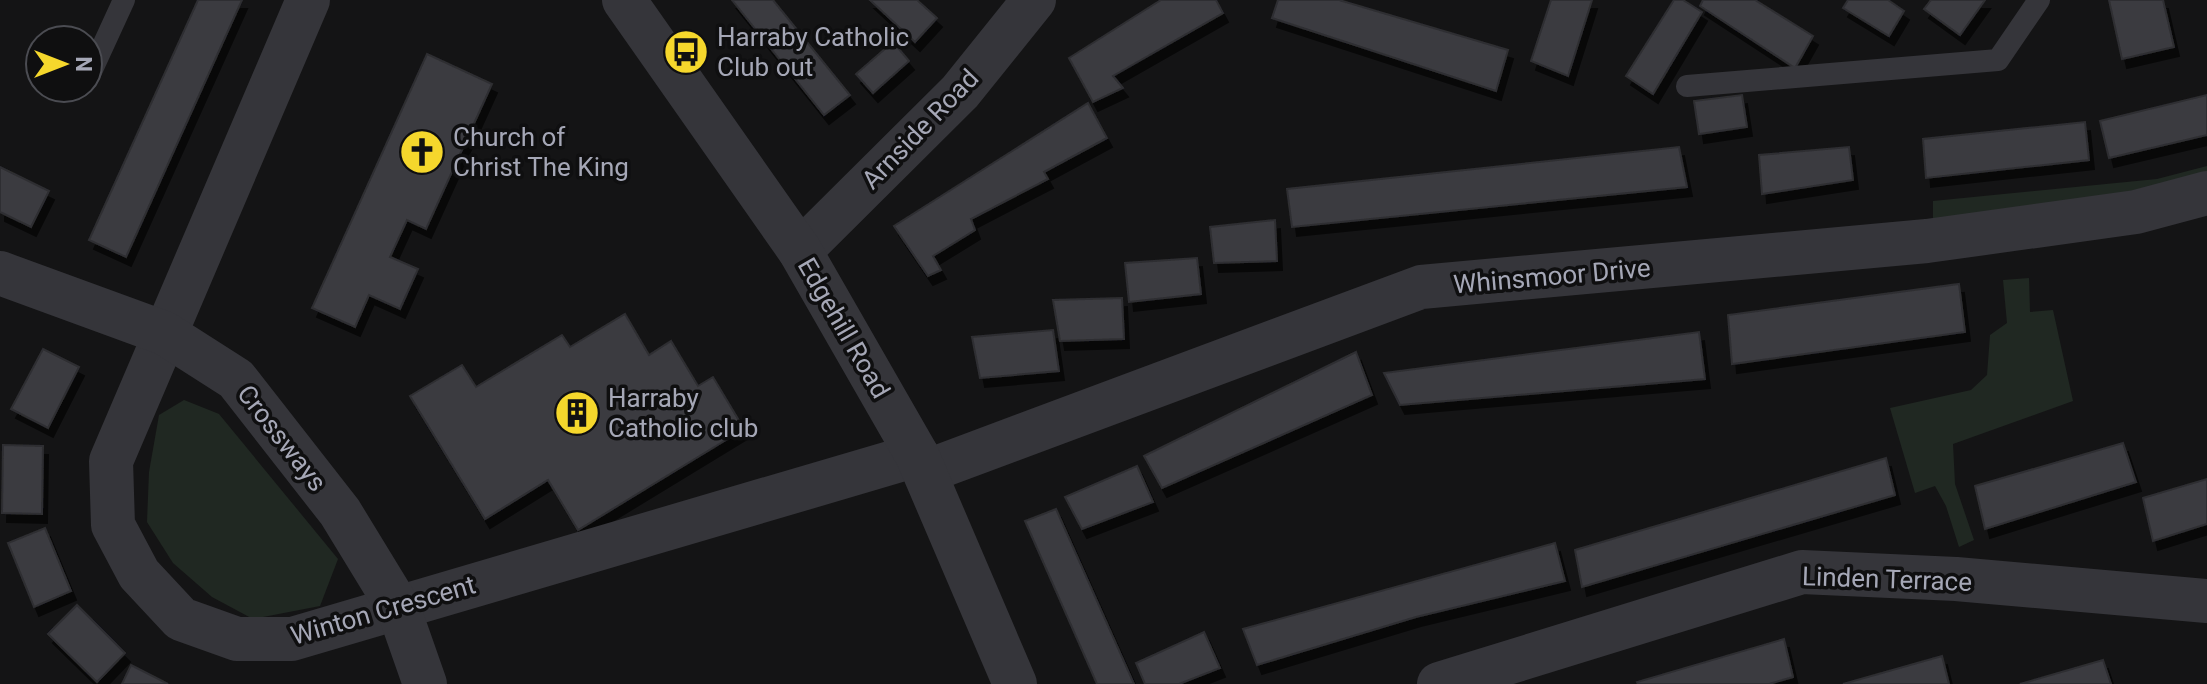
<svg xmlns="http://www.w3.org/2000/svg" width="2207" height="684" font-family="Roboto,sans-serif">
	<defs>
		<filter id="shadow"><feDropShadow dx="5" dy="9" stdDeviation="0" flood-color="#0009"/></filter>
	</defs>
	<rect width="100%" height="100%" fill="#141415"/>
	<g fill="#202822">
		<polygon points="2207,166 2207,182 1933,219 1933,201 2157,179"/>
		<polygon points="2029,278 2030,312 2053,310 2073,401 1953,444 1955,484 1974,540 1959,547 1946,506 1935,486 1915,493 1890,408 1971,390 1987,375 1990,335 2007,323 2003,280"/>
		<polygon points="184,400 219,414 338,559 320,606 253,619 212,597 173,563 147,522 149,472 159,415"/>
	</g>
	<g fill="#3b3b40" stroke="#2e2e31" stroke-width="2" filter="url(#shadow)">
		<polygon points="198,0 242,0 126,257 89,240"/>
		<polygon points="732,0 773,0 850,95 824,115"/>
		<polygon points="870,0 917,0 937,18 915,42"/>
		<polygon points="1161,0 1216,0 1223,13 1113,76 1123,88 1093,102 1069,58"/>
		<polygon points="1278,0 1339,0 1508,50 1496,91 1272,18"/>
		<polygon points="1551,0 1592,0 1568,76 1531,61"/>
		<polygon points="1674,0 1683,0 1702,12 1653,94 1626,76"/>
		<polygon points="1703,0 1755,0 1813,36 1795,68 1700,6"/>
		<polygon points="1848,0 1888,0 1904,11 1889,36 1843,8"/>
		<polygon points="1931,0 1985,0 1960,35 1924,9"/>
		<polygon points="2109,0 2163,0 2174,47 2122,59"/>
		<polygon points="893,42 909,61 873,93 856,74"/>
		<polygon points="427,54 492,84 426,229 407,220 390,257 418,269 400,309 369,295 355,327 312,308"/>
		<polygon points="1742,95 1747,127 1699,134 1694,101"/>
		<polygon points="2207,95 2207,135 2109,158 2100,121"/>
		<polygon points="1088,103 1107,138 1044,172 1048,179 971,219 975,230 933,256 941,270 928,276 894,226"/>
		<polygon points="2085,122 2089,160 1926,178 1923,139"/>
		<polygon points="1679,147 1687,187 1292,227 1287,189"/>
		<polygon points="1849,147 1853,180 1762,194 1759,155"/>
		<polygon points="0,167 49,191 31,227 0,212"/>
		<polygon points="1275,220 1277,261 1214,263 1210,227"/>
		<polygon points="1197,258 1201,294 1129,302 1125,263"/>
		<polygon points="1959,284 1965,332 1732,364 1728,315"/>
		<polygon points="1122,298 1124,339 1060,341 1053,300"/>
		<polygon points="625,314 649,355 671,341 698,386 713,377 744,429 578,530 548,480 485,519 410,396 462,365 476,387 562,335 570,347"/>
		<polygon points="1053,330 1059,371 980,378 972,337"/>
		<polygon points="1699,332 1705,379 1400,405 1384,373"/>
		<polygon points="43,349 79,367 48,428 11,409"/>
		<polygon points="1356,352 1372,395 1162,488 1144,456"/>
		<polygon points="2123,443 2136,482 1985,529 1975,486"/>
		<polygon points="3,445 43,446 42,514 2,513"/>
		<polygon points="1886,458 1895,495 1582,587 1575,550"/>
		<polygon points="1137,466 1153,502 1082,529 1065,497"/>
		<polygon points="2207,479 2207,524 2153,541 2143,498"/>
		<polygon points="1056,509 1134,684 1097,684 1025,521"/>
		<polygon points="45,528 71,591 34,607 8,543"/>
		<polygon points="1555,543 1565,581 1416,617 1257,665 1243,629"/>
		<polygon points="77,605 125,653 97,682 48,634"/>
		<polygon points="1204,632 1220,668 1179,684 1145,684 1136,663"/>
		<polygon points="1784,639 1793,677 1769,684 1638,684 1637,682"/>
		<polygon points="1942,656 1949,684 1843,684"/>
		<polygon points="2103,660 2111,684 2020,684"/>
		<polygon points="131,665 168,684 122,684"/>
	</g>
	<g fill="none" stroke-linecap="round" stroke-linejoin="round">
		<g stroke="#35353a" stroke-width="22">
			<polyline points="90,74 124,0"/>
			<polyline points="1687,86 1998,60 2039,0"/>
		</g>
		<g stroke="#35353a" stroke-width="44">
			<polyline points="308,0 111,461 113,525 139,574 181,619 237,639 292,639 917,455"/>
			<polyline points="800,251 960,92 1034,0"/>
			<polyline points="0,273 164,333 236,379 340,512 398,607 425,684"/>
			<polyline points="925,472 1421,287 1927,241 2136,212 2207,193"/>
			<polyline points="1439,684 1802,572 1956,579 2207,601"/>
		</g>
		<polyline stroke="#35353a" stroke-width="44" points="624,0 800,251 917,455 1015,684"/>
	</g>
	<defs>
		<g id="bus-disc" transform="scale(2.3)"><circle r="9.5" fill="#f5d72c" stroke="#0f0f10"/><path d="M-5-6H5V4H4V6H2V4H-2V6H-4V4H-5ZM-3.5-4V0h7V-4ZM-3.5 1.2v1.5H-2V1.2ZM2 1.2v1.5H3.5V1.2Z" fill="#111"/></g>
		<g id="church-disc" transform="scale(2.3)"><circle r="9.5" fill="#f5d72c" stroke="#0f0f10"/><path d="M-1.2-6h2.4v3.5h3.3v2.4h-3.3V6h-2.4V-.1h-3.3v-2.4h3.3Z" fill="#111"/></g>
		<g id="building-disc" transform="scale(2.3)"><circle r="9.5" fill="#f5d72c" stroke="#0f0f10"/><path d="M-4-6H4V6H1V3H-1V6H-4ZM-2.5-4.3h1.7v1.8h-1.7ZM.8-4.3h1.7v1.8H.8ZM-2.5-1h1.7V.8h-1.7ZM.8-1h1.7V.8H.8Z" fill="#111"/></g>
	</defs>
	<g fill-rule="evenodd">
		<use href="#bus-disc" x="686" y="52"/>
		<use href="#church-disc" x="422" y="152"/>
		<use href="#building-disc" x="577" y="413"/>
	</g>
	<g text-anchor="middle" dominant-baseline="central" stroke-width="7" stroke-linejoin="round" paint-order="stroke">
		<g font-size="26" fill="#a5a7b6" stroke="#0f0f10" text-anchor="start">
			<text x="717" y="37">Harraby Catholic<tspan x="717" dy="30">Club out</tspan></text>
			<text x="453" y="137">Church of<tspan x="453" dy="30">Christ The King</tspan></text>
			<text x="608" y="398">Harraby<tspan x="608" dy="30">Catholic club</tspan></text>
		</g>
		<g font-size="26" fill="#a5a7b6" stroke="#0f0f10">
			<text transform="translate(920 129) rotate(-46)">Arnside Road</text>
			<text transform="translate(1552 276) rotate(-5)">Whinsmoor Drive</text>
			<text transform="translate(844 328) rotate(60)">Edgehill Road</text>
			<text transform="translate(282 438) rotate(52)">Crossways</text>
			<text transform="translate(1887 579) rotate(2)">Linden Terrace</text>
			<text transform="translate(383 610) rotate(-16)">Winton Crescent</text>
		</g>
	</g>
	<g transform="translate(64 64) rotate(90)"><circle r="38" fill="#0f0f10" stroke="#4b4c52" stroke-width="2"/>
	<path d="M0-6L14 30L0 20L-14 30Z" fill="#f5d72c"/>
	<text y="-12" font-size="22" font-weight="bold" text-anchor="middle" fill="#a5a7b6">N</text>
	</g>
</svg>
